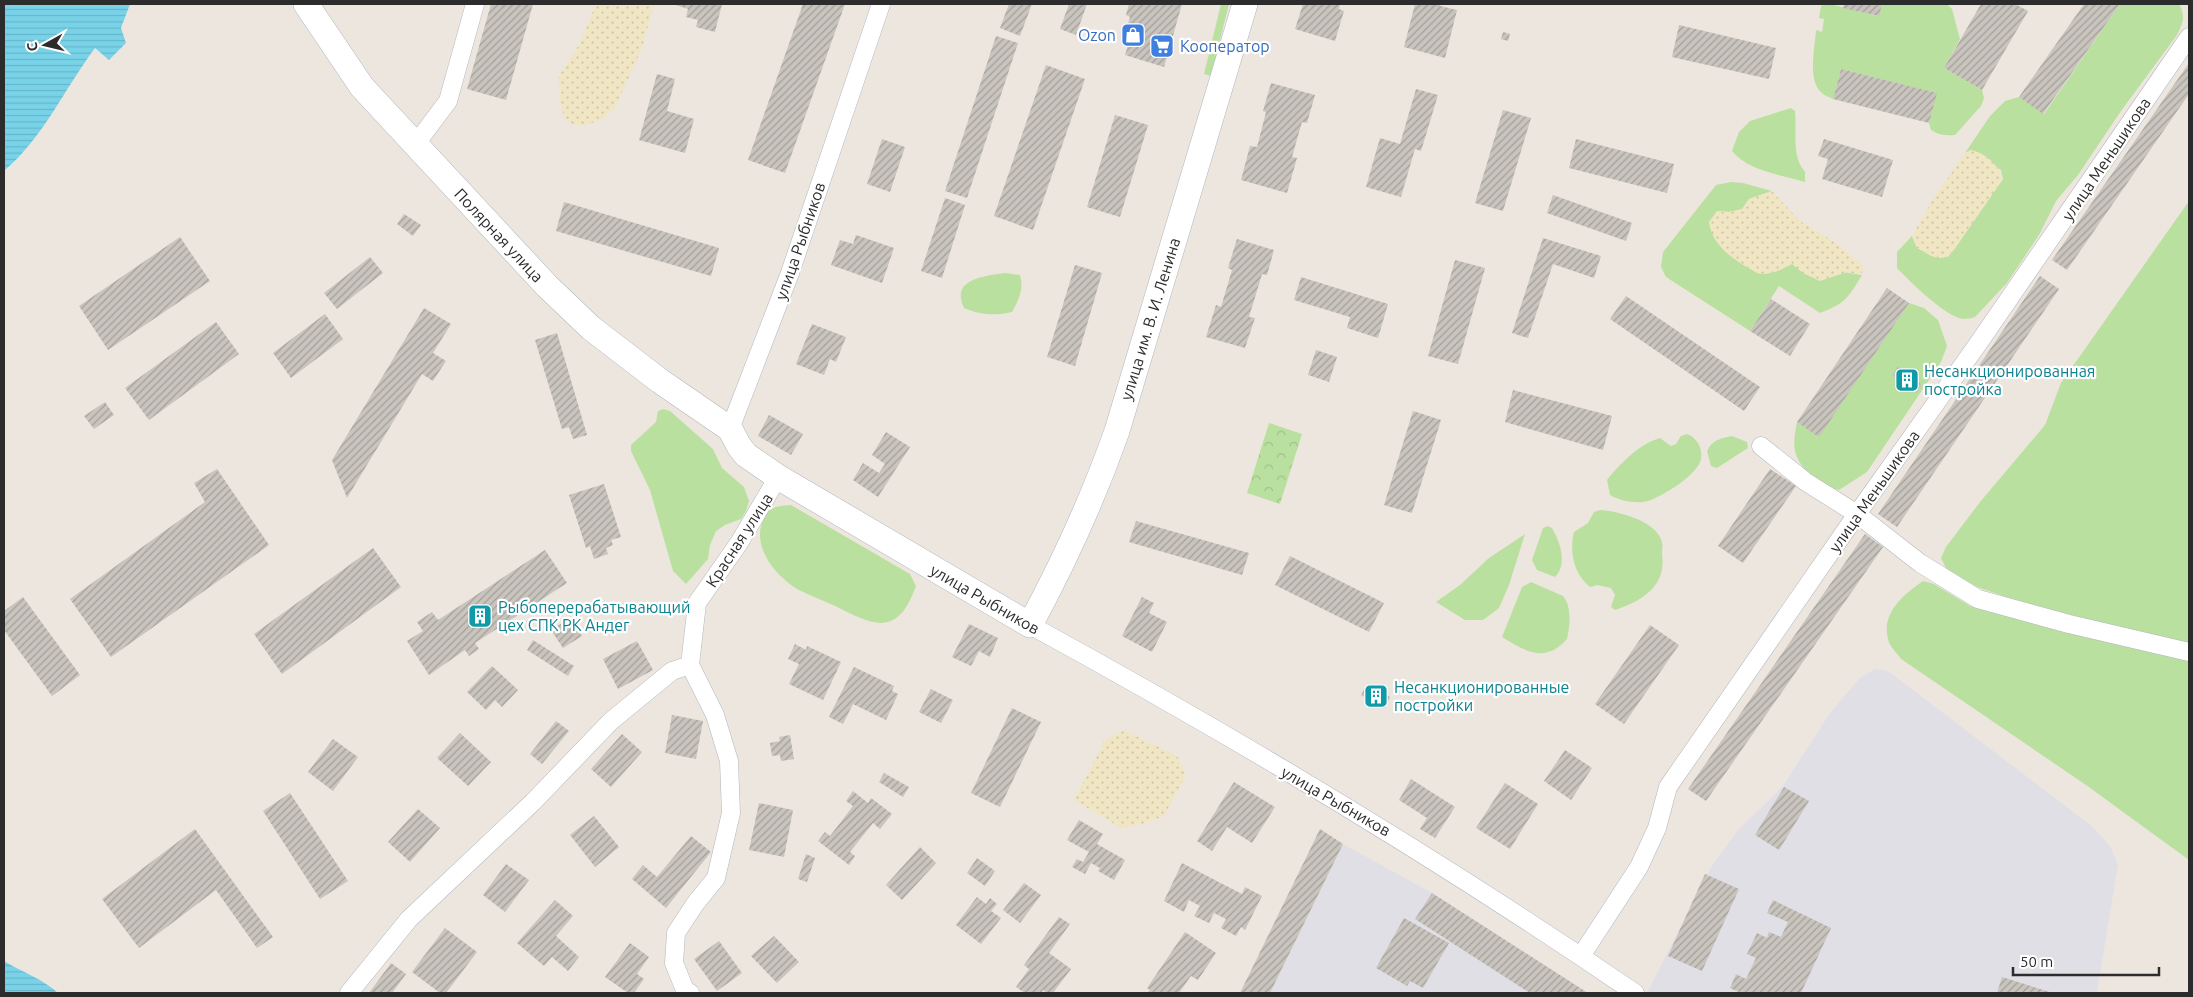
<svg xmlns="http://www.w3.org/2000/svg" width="2193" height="997" font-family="Ubuntu,sans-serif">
	<defs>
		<pattern id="sand-dots" width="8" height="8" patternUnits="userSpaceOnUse" patternTransform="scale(1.25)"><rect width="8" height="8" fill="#f0e6c4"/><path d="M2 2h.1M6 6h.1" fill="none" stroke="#cec5a9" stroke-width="1.8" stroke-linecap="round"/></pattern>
		<pattern id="park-crowns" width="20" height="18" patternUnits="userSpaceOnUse" patternTransform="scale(1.25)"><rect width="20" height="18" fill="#bae09f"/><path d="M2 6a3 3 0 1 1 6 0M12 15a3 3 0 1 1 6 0" fill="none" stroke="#a0c089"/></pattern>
		<pattern id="water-rules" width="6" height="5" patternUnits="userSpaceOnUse" patternTransform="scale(1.25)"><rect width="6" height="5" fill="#78d3e9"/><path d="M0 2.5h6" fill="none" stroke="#68b5c8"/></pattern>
		<pattern id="building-hatch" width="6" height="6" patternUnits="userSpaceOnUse" patternTransform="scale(1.25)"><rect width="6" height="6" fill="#c9c4bd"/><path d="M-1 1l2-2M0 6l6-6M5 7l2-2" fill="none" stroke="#a39f9a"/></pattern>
	</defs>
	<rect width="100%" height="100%" fill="#ede6df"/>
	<g fill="#e1dfe6">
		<polygon points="1875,669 1888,671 2093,827 2110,846 2118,864 2097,993 1647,993 1711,867 1738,830 1783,786 1830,713 1859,679"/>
		<polygon points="1343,844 1432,893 1588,993 1270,993"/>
	</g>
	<g fill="#bae09f">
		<polygon points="1221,4 1229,4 1211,76 1204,74"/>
		<path d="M1825 4H1830L1878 16 1882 4H1947L1952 9 1960 39 1944 68 1982 90 1984 98 1981 106 1955 135C1946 136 1939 135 1931 130L1929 123 1936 93 1841 69 1833 99C1830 97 1825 96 1822 93 1807 81 1815 47 1816 30L1822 32 1824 19 1819 18 1821 6Z"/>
		<path d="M2120 4H2179C2186 16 2183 23 2177 35L2121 111 2078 175 2056 201 2039 235 2007 283 1975 317C1972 318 1967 319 1963 319 1946 317 1909 281 1897 268V252L1912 236 1917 248 1948 257 2003 179 2001 170 1971 150 1965 153 1990 116 2005 101 2019 97 2044 114Z"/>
		<path d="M1791 108 1795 111C1797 132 1791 156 1805 172V182C1782 175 1748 171 1732 151L1739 132 1750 121Z"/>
		<path d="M1731 182 1743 183 1772 191 1749 199 1743 209 1729 212 1717 211 1775 272 1792 264 1862 275C1848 298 1846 303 1820 313L1779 286 1750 331 1666 277 1661 267 1663 252 1716 185Z"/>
		<polygon points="2189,201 2189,645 2155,640 2015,600 1977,587 1947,570 1941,558 1946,547 1980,502 2045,425 2061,383"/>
		<path d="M1005 273 1020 275C1024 290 1019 299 1012 312 994 316 981 315 964 308 950 279 984 276 1005 273Z"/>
		<path d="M1909 303 1924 308 1938 320 1947 346 1941 362 1867 472 1839 490C1823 486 1803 472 1797 457 1792 446 1795 433 1797 422L1819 436Z"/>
		<polygon points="663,409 670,411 713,449 722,468 744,487 749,501 746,511 741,519 725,525 716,531 710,545 708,559 686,584 673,571 650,490 631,451 631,445 656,422 658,411"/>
		<path d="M1687 434C1699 438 1706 455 1698 466 1688 480 1667 493 1651 500 1639 505 1620 501 1610 495L1607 480C1619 465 1640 443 1660 438L1671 446 1676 444 1681 436Z"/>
		<path d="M1732 436 1747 442 1748 448 1717 468 1711 466 1707 451C1712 440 1721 438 1732 436Z"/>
		<path d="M791 505 910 574 916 586C897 639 873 625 833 605 822 600 811 596 801 591 777 578 751 548 763 520 769 506 778 506 791 505Z"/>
		<path d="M1600 510C1618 511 1657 521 1662 542 1663 546 1662 550 1662 554 1667 586 1642 601 1615 610L1611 607 1615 595 1611 588 1597 585 1590 587C1574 574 1569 552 1574 532L1588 523 1594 512Z"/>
		<path d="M1548 526 1552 528C1560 542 1568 564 1555 577L1537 570 1532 560 1543 528Z"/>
		<polygon points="1525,534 1509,585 1499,608 1483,620 1465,620 1436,602 1460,585 1489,558"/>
		<path d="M1923 581 1934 584 1970 606 2189 659V860L2086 785 1901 659C1897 653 1889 646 1888 639 1881 613 1904 594 1923 581Z"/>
		<path d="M1531 582 1563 596C1572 606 1570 627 1567 639 1545 664 1525 651 1502 637L1522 587Z"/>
	</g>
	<g fill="url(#sand-dots)">
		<polygon points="596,4 654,4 642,48 615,108 601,120 581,126 568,123 561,109 558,77 580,43"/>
		<path d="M1971 150C1985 153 1999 165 2003 179L1954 250C1941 265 1932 256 1917 248L1912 236 1933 199 1965 153Z"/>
		<path d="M1772 191 1800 221 1838 244 1863 266 1862 275 1847 272 1820 281 1803 273 1792 264C1782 269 1773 274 1762 274 1757 274 1753 270 1748 268 1730 257 1712 244 1709 222L1717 211 1729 212 1742 209 1749 199Z"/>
		<polygon points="1124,730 1177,756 1186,775 1164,816 1142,824 1121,828 1074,800 1105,740"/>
	</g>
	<polygon fill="url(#park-crowns)" points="1269,423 1302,434 1280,504 1247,493"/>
	<g fill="url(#water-rules)">
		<path d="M4 4H130L121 28 126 43 109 60 95 48C65 88 43 138 4 171Z"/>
		<path d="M4 961C22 972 43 979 58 993H4Z"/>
	</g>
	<g fill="url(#building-hatch)">
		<polygon points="491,4 533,4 506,100 467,89"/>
		<polygon points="676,4 722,4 715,32 696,27 698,20 686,17 688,9 676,5"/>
		<polygon points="803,4 845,4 785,173 748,160"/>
		<polygon points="1009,4 1032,4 1020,36 1000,28"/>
		<polygon points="1069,4 1087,4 1076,35 1060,29"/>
		<polygon points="1129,4 1182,4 1164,67 1125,55 1130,39 1124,37 1130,17 1126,15"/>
		<polygon points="1303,4 1340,4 1339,9 1344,11 1335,41 1295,29"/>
		<polygon points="1415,4 1440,4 1440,6 1457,10 1445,58 1404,47"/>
		<polygon points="1844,4 1882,4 1879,16 1843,8"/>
		<polygon points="1981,4 2015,4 2028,11 1982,90 1944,68"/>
		<polygon points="2084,4 2120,4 2043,114 2019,97"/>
		<polygon points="1679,25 1776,48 1769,79 1672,57"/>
		<polygon points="1503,32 1510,34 1508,41 1501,39"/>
		<polygon points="996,36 1018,43 967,198 945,191"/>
		<polygon points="2189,63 2189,94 2067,270 2052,260"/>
		<polygon points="1046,65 1085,79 1033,230 994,216"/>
		<polygon points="1841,69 1937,93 1929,123 1833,99"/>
		<polygon points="657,74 675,79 667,111 694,119 685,153 639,140"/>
		<polygon points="1271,83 1315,95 1307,123 1302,122 1292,157 1297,158 1287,193 1241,180 1250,146 1257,147 1266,112 1263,111"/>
		<polygon points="1416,89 1438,95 1421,151 1415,149 1401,197 1366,187 1380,138 1400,144"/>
		<polygon points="1503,110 1531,118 1503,211 1475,203"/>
		<polygon points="1115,115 1148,125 1120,217 1087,207"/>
		<polygon points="882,139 905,147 890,192 867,184"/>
		<polygon points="1576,139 1674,164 1667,193 1569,168"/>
		<polygon points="1824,139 1893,160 1882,197 1822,179 1828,159 1818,156"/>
		<polygon points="1553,195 1632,223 1626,241 1547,213"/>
		<polygon points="945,198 965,205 942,278 921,271"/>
		<polygon points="564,202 719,248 711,276 556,231"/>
		<polygon points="404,214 421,225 413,236 397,224"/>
		<polygon points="856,235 894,248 882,283 831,265 840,240 853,244"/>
		<polygon points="180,237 210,281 108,350 79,306"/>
		<polygon points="1543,238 1601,256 1594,278 1553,264 1528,338 1512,333"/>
		<polygon points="1237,239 1274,250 1267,275 1262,274 1249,317 1255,318 1245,348 1206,337 1216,305 1221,307 1232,270 1228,268"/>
		<polygon points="370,257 383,273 337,309 324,293"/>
		<polygon points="1455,260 1485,268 1458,364 1428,356"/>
		<polygon points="1075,265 1102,273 1075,366 1047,357"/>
		<polygon points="2040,276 2059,289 1897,527 1878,514"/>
		<polygon points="1301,277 1388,304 1378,338 1347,328 1350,317 1294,300"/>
		<polygon points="1887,288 1909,303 1819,437 1797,422"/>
		<polygon points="1626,296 1760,387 1744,411 1610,319"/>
		<polygon points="1771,299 1810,324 1790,356 1750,331"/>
		<polygon points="424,308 451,324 433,353 446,361 433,381 422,374 347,498 332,460"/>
		<polygon points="325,314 343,339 291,378 273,353"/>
		<polygon points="216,322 239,354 149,420 125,388"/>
		<polygon points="812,324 846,337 836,362 830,359 824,375 796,364"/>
		<polygon points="557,333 587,435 573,439 569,427 562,429 535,340"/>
		<polygon points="1316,350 1337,357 1329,382 1308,375"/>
		<polygon points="1898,367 1922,385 1916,393 1892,375"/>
		<polygon points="1513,390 1612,416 1603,450 1505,422"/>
		<polygon points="105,402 114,415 94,429 84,416"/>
		<polygon points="1413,411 1441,420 1412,513 1384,505"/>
		<polygon points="769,415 803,434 791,455 758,436"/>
		<polygon points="886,432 910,447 878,497 853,480 863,463 879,473 885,464 872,455"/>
		<polygon points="217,469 269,545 111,657 70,599 205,502 194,483"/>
		<polygon points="1770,469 1796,486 1743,563 1718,546"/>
		<polygon points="604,484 621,537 611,540 613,545 606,548 608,554 594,559 590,546 586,548 569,495"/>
		<polygon points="1136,521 1249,553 1242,575 1129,542"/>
		<polygon points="1865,534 1883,547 1706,801 1688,789"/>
		<polygon points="373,548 401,587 282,674 254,634"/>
		<polygon points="545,550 567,583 475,643 479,649 469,656 465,650 429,675 407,641 423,631 417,622 432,612 438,620"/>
		<polygon points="1290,556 1384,603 1369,632 1275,585"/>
		<polygon points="23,597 80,675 52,696 4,630 4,611"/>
		<polygon points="1142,597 1154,603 1149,613 1167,622 1152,652 1122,636"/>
		<polygon points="570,618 582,636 563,648 551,630"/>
		<polygon points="969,624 998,638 990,657 979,651 971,666 952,657"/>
		<polygon points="1650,625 1679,645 1624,724 1595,704"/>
		<polygon points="533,640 574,666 568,676 527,650"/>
		<polygon points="637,641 653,670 618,689 603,659"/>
		<polygon points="795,644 806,650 807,646 841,662 823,700 789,684 799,664 788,659"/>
		<polygon points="492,666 518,690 502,707 495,700 486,710 467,692"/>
		<polygon points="854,667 894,686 892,691 898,694 886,720 853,704 843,724 829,717"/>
		<polygon points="1367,685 1390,697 1385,708 1361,695"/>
		<polygon points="931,689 953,700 941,723 919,712"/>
		<polygon points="1012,708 1041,722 1000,807 971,793"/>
		<polygon points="672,715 703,721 696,759 665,753"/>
		<polygon points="556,721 569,731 542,764 530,754"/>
		<polygon points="460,733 491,762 468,786 437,758"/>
		<polygon points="622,734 642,752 611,787 591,769"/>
		<polygon points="790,735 794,759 781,761 780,755 772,756 770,743 780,741 779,737"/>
		<polygon points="333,739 358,757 333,791 308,772"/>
		<polygon points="1565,750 1592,768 1571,800 1544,781"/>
		<polygon points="884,773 909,787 903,797 879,782"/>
		<polygon points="1411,779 1455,807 1435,838 1420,829 1427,818 1399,800"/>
		<polygon points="1234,782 1275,807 1252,843 1227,827 1212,851 1197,841"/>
		<polygon points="1505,783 1538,804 1510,849 1476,828"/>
		<polygon points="1784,787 1809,801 1779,850 1755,835"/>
		<polygon points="853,791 868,803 871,798 892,814 880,829 873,823 850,852 855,856 849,865 818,841 825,832 830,836 853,806 846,801"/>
		<polygon points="290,793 348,881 320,899 263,811"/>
		<polygon points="759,803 793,810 784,857 749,850"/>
		<polygon points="418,809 440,828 410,862 388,842"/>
		<polygon points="594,816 619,847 595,867 570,835"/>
		<polygon points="1079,820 1103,834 1097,844 1125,860 1114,880 1098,871 1100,868 1091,863 1085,874 1072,867 1077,859 1083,862 1089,852 1067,840"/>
		<polygon points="195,829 273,937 257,948 216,890 139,948 102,899"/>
		<polygon points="1320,829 1343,844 1270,993 1240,993"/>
		<polygon points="691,836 711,852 666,908 632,879 643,865 657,877"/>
		<polygon points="920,847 936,863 902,900 886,885"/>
		<polygon points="806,854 815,858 807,882 798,879"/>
		<polygon points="977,858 995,871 985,886 967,873"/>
		<polygon points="1182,863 1242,894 1245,887 1262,896 1245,930 1241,927 1236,936 1221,928 1226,919 1214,913 1209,923 1194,916 1200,906 1189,900 1184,912 1164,901"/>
		<polygon points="506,864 529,880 505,912 483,895"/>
		<polygon points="1705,874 1739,889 1702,971 1668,956"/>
		<polygon points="1024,883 1041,895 1020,923 1003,910"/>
		<polygon points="1432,893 1588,993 1530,993 1415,919"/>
		<polygon points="977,897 986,904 990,898 997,904 991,911 1001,918 981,944 956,925"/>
		<polygon points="555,900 573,916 556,936 579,957 568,971 552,957 544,966 517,943"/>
		<polygon points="1773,900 1831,928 1801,993 1741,993 1730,988 1736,974 1746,979 1756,958 1747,954 1757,933 1767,938 1769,932 1781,937 1788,922 1767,913"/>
		<polygon points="1059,917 1070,924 1049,953 1071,969 1053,993 1047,993 1043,990 1041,993 1025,993 1016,987 1029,969 1024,965"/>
		<polygon points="1404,918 1449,943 1423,988 1410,981 1407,986 1376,968"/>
		<polygon points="445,928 477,952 446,993 440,993 412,972"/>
		<polygon points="1185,932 1216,953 1198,980 1191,976 1179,993 1147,993 1150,990 1147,988"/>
		<polygon points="774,936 799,962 777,983 751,956"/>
		<polygon points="719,941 742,973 717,991 694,959"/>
		<polygon points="630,943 649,957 637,974 644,979 634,993 628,993 605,977"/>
		<polygon points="391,963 406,974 392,993 369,993"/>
		<polygon points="2002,977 2053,993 1997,993"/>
	</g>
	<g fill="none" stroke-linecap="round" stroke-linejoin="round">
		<g stroke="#b2b6bf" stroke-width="19">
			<g id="street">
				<polyline points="415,145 448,101 475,4"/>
				<polyline points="730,429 790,273 881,4"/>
				<polyline points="1761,446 1806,482 1857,514 1920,563 1978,599 2069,624 2189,652"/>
				<path d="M1030 625C1237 738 1440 860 1635 993"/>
				<polyline points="1581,956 1639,867 1657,828 1668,787 1857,514 1980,341 2189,37"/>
				<polyline points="349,993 409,919 533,802 611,721 672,671 690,665"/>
				<polyline points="690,993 685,990 674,963 676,933 695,904 716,878 731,813 729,761 715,715 690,665 697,603 739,543 778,477"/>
			</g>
		</g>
		<g stroke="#b2b6bf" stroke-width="26">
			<path id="secondary" d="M306 4 362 87 547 286 591 328 660 381 730 429 739 446 746 455 778 477 1030 625C1064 562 1093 499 1117 431L1245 4"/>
		</g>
		<use href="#street" stroke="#fff" stroke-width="18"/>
		<use href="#secondary" stroke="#fff" stroke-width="25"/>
	</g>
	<defs>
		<g id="shop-square" transform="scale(1.25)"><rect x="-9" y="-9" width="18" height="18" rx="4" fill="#3f7fe0" stroke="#fff"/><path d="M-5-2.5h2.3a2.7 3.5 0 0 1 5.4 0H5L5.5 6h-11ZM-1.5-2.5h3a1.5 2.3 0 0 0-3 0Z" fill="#fff"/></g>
		<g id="supermarket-square" transform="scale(1.25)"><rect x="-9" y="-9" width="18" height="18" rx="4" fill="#3f7fe0" stroke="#fff"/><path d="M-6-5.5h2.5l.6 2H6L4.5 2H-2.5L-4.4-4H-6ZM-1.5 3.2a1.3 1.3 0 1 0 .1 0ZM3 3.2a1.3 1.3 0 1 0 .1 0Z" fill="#fff"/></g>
		<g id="building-square" transform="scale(1.25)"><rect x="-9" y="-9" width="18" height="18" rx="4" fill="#0f9aa8" stroke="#fff"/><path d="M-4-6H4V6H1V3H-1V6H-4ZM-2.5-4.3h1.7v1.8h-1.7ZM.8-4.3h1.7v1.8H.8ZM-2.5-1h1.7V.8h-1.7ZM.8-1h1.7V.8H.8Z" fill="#fff"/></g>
	</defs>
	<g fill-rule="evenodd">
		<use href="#shop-square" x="1133" y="35"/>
		<use href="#supermarket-square" x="1162" y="46"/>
		<use href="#building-square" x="1907" y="380"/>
		<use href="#building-square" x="480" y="616"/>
		<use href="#building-square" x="1376" y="696"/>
	</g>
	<g text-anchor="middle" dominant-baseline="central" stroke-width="4.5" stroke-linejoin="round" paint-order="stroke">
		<g font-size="16" fill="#366cbe" stroke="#fff" text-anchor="end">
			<text x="1116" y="35">Ozon</text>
			<text x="1180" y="46" text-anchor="start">Кооператор</text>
		</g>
		<g font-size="16" fill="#2c2c2c" stroke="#fff">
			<text transform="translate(2106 159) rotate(-56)">улица Меньшикова</text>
			<text transform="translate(499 235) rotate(47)">Полярная улица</text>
			<text transform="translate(800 241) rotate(-71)">улица Рыбников</text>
			<text transform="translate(1150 319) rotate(-73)">улица им. В. И. Ленина</text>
			<text transform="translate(1874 491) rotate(-55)">улица Меньшикова</text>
			<text transform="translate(739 540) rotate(-57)">Красная улица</text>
			<text transform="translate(985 599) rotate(30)">улица Рыбников</text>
			<text transform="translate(1336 801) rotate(30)">улица Рыбников</text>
		</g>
		<g font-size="16" fill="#0d838f" stroke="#fff" text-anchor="start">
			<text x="1924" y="371">Несанкционированная<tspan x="1924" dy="18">постройка</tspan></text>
			<text x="498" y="607">Рыбоперерабатывающий<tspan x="498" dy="18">цех СПК РК Андег</tspan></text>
			<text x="1394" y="687">Несанкционированные<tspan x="1394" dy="18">постройки</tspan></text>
		</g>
	</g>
	<rect width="2193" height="997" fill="none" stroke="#2c2c2c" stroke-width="10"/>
	<g transform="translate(45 45) rotate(262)" stroke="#ffffff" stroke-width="4" paint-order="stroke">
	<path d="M0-4L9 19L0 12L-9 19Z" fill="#2c2c2c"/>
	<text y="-8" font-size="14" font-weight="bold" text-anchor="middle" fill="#2c2c2c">С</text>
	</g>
	<path d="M2013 967v8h146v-8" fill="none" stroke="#2c2c2c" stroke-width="2.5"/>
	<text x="2020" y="967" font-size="15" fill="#2c2c2c" stroke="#ffffff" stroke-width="4" paint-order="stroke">50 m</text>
</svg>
